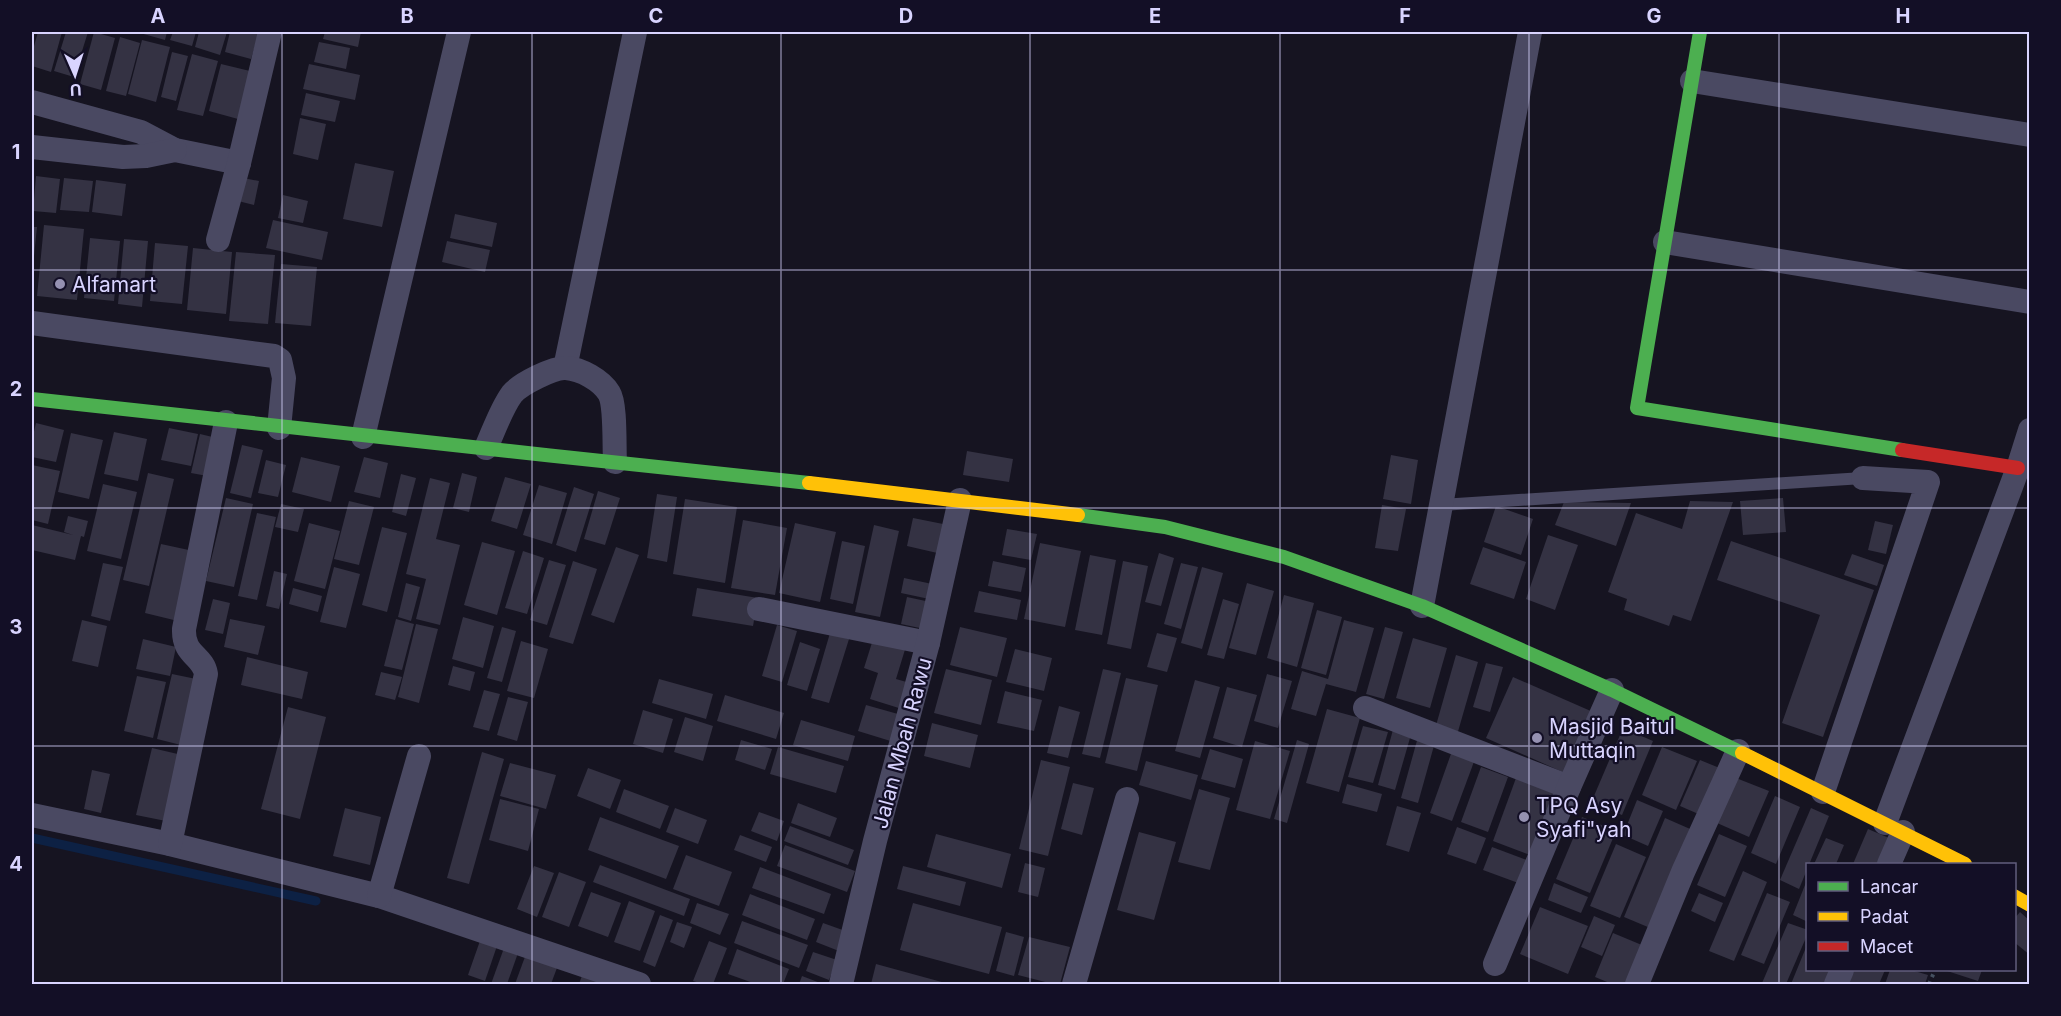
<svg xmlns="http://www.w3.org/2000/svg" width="2061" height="1016" font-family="Inter,sans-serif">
	<rect width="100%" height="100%" fill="#161421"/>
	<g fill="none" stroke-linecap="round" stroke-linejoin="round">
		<polyline stroke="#0d2144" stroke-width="9" points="32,838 316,901"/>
	</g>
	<g fill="#343243">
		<polygon points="38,32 62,32 51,72 32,66 32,53"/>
		<polygon points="66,32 88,32 74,77 54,71"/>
		<polygon points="94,32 115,38 101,90 80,84"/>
		<polygon points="141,32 167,32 165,40 140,33"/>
		<polygon points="173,32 196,32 192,46 170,40"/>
		<polygon points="199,32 227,32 220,55 195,47"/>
		<polygon points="230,32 259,32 251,59 225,52"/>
		<polygon points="325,32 361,32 358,47 323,39"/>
		<polygon points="120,37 140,43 126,96 106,91"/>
		<polygon points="142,40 170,47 156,102 128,94"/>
		<polygon points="319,42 350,48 346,69 314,62"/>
		<polygon points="172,52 188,56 176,101 161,97"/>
		<polygon points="192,54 218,61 203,116 177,110"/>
		<polygon points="221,64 250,71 238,119 209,111"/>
		<polygon points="309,64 360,75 355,100 303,89"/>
		<polygon points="306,93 340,101 335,122 301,115"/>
		<polygon points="300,118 326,124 318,160 293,154"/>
		<polygon points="355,163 394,171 382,227 343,219"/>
		<polygon points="36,176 60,179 56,213 33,211"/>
		<polygon points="64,178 93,181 89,212 60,210"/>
		<polygon points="243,178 259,181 254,205 238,201"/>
		<polygon points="96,180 126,184 122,216 92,212"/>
		<polygon points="283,195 308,201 303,223 278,218"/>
		<polygon points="455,214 497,223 492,247 450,238"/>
		<polygon points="273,220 328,232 322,260 266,248"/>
		<polygon points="44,225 84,229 77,300 37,296"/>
		<polygon points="32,227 37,227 33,266 32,266"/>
		<polygon points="90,238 120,241 114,301 84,298"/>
		<polygon points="124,239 148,241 142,307 118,304"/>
		<polygon points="447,241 490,250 485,272 442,262"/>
		<polygon points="155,243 188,246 182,304 150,301"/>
		<polygon points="193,248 232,252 226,314 187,310"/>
		<polygon points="236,252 275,255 268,324 229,321"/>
		<polygon points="281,264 317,267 311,326 275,323"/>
		<polygon points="36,423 64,430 56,462 32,457 32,440"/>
		<polygon points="169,428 198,434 191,466 161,460"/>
		<polygon points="114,432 147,439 138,481 104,474"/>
		<polygon points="71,433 103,440 89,499 58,492"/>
		<polygon points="200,434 221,439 213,477 191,473"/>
		<polygon points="242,445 263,450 251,498 230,493"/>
		<polygon points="967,451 1013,459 1009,482 963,475"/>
		<polygon points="1391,455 1418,460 1411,504 1383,499"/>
		<polygon points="301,457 340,466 331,502 292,492"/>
		<polygon points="364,457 388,463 380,498 354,492"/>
		<polygon points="266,460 286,465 278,497 258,493"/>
		<polygon points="32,465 60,471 48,524 32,520"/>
		<polygon points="148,473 174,479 149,586 123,580"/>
		<polygon points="462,473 477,477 469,512 453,508"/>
		<polygon points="401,474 416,478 406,516 392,512"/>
		<polygon points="505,477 531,484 517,529 491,521"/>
		<polygon points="430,478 450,483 436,539 460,545 440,625 416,619 426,579 406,574"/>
		<polygon points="103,484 137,492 121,559 87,551"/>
		<polygon points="539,485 567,493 552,544 523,535"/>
		<polygon points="574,487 594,494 576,552 556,545"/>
		<polygon points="598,491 620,498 605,545 584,539"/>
		<polygon points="657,494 677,497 667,562 647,558"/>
		<polygon points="226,498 253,504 234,587 206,581"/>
		<polygon points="1783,498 1786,532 1743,535 1740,501"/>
		<polygon points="685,499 737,507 725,583 673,574"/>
		<polygon points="349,501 374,507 359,565 334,559"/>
		<polygon points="1690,501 1733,502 1691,621 1673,615 1669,626 1624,610 1627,599 1608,592 1636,513 1682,529"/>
		<polygon points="1564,502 1631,503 1616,546 1555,525"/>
		<polygon points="281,504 304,509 298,532 275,527"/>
		<polygon points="1382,505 1406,509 1398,551 1375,548"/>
		<polygon points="1496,506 1533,519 1521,555 1484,542"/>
		<polygon points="257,513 276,517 257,600 238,596"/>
		<polygon points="68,516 88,521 84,537 81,536 75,560 32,550 32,525 73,535 64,532"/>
		<polygon points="913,518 953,526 946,555 907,546"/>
		<polygon points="743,520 787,528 775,595 731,588"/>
		<polygon points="1875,521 1893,525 1886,554 1868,550"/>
		<polygon points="309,523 340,531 325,589 294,581"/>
		<polygon points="795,523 836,532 820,602 779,593"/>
		<polygon points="874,525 899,531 880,617 855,612"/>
		<polygon points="382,527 407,533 387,612 362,605"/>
		<polygon points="1007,529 1037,534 1031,560 1002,555"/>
		<polygon points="1548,535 1578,545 1555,610 1526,599"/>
		<polygon points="842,541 865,546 853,604 830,599"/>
		<polygon points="1731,541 1874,590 1823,737 1782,723 1820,615 1717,580"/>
		<polygon points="482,542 515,551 497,615 464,605"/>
		<polygon points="1040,543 1081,551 1065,627 1024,619"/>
		<polygon points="161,544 198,552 182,622 145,613"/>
		<polygon points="616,547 639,555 614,623 591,615"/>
		<polygon points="1483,547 1526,562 1514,599 1470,584"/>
		<polygon points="523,551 544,558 527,614 505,608"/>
		<polygon points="1159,553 1174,558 1161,606 1145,602"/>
		<polygon points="1852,554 1884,565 1877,586 1844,575"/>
		<polygon points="1090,555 1116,560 1102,635 1075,630"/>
		<polygon points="549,560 566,565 547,625 530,620"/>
		<polygon points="573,561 597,569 573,644 549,637"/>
		<polygon points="993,561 1026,568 1021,592 988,586"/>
		<polygon points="1123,561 1148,566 1131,649 1107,644"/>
		<polygon points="103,563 123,567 110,621 91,616"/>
		<polygon points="1181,563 1198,567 1181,629 1164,624"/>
		<polygon points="334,567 360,574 346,628 320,622"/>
		<polygon points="1202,567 1223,573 1202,649 1181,643"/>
		<polygon points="274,571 287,574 279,609 266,606"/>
		<polygon points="904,578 937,585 934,600 901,593"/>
		<polygon points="406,583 420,587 411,621 398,617"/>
		<polygon points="1247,583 1274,591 1256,655 1229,648"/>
		<polygon points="293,588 322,596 318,612 289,604"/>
		<polygon points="697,588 758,598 753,626 692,616"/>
		<polygon points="979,591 1021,600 1017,620 974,612"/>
		<polygon points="1284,595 1314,603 1297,667 1267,658"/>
		<polygon points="907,597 935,603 929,630 901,624"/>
		<polygon points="213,599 230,603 223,634 205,630"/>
		<polygon points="1223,599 1239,604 1224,659 1207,655"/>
		<polygon points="1317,610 1342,617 1326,675 1301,668"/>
		<polygon points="463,617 494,626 483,668 452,659"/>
		<polygon points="230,619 265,626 258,655 224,647"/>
		<polygon points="396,619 414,624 402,670 384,666"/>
		<polygon points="82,620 107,626 98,667 72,661"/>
		<polygon points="1344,620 1374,628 1356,692 1326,684 1316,716 1291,709 1302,671 1328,679"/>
		<polygon points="416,624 438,629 419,703 398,697"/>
		<polygon points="777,625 797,631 782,682 762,676"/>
		<polygon points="502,627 516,631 502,682 487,678"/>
		<polygon points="960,627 1007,638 997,677 950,665"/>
		<polygon points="1385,627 1403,632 1384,699 1366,694"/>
		<polygon points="830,633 849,639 829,703 811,698"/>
		<polygon points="875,633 907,643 896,679 910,683 902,709 870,699 878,673 864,668"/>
		<polygon points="1157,633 1177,638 1167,672 1147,667"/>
		<polygon points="1413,638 1447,648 1430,708 1396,698"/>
		<polygon points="143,639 176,647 170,676 136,669"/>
		<polygon points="521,641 548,649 534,698 507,691"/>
		<polygon points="800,642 820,649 807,691 787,685"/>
		<polygon points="1015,649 1052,658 1044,691 1006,682"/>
		<polygon points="1456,655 1478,662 1457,735 1435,729"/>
		<polygon points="247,657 308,672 302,699 241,685"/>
		<polygon points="1486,663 1503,667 1490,712 1473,707"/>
		<polygon points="453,666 475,672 470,691 448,685"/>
		<polygon points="946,669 992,680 981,725 934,713"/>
		<polygon points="1103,669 1121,673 1100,758 1082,754"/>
		<polygon points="381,672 402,677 395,700 375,695"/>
		<polygon points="172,674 201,680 185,746 157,739"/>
		<polygon points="1267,674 1292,681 1278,728 1254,721"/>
		<polygon points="137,676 166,682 153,738 124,731"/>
		<polygon points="1513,677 1593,712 1565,773 1486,738"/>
		<polygon points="1126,678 1158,685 1137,771 1105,763"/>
		<polygon points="659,679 713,694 706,719 652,703"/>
		<polygon points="1195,680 1220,687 1200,758 1175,751"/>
		<polygon points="1227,687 1257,695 1242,747 1213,738"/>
		<polygon points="484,690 500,694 489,731 473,727"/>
		<polygon points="1005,691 1042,700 1034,731 997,723"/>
		<polygon points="725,695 784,713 776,739 717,721"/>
		<polygon points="508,697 528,702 517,741 497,735"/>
		<polygon points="866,705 905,716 897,743 858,731"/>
		<polygon points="1059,706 1080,712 1068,758 1047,753"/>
		<polygon points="288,707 326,717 300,819 261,809"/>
		<polygon points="1327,709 1360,718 1339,792 1306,783"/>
		<polygon points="643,710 673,719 663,753 633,744"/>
		<polygon points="685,717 713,726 703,761 674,752"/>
		<polygon points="801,720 855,736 848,761 793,745"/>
		<polygon points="932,723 978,735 970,768 924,756"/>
		<polygon points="1363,726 1388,732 1373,783 1348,777"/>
		<polygon points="1394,726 1412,731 1395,790 1378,785"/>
		<polygon points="1623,728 1653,741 1622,815 1591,803"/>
		<polygon points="1418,737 1435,742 1418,803 1401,798"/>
		<polygon points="741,740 772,749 765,770 735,760"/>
		<polygon points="1297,740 1309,744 1287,823 1274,819"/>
		<polygon points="1255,741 1290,751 1270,819 1236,810"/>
		<polygon points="778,747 844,766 836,793 770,774"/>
		<polygon points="1662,747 1697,761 1676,810 1642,795"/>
		<polygon points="152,748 182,755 166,821 136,815"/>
		<polygon points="1210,749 1243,759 1235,788 1201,779"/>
		<polygon points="1452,751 1475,759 1452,821 1430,813"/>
		<polygon points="482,752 504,759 469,884 447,878"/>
		<polygon points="1041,760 1070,767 1048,856 1019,849"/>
		<polygon points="1700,760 1722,769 1703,816 1680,806"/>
		<polygon points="1146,761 1198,775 1191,800 1139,785"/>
		<polygon points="510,763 556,775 546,809 500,796"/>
		<polygon points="1481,767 1508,777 1488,832 1461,822"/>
		<polygon points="588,768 621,780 610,809 577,796"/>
		<polygon points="92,770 110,774 101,813 84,809"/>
		<polygon points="1516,778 1556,793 1533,856 1493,841"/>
		<polygon points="1736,778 1769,791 1749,837 1717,823"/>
		<polygon points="1073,783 1094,788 1082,835 1061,829"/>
		<polygon points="1347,784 1382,794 1377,812 1342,803"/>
		<polygon points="624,789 669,806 660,829 616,812"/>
		<polygon points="1199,789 1230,798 1210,870 1178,862"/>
		<polygon points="1775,796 1800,807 1776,864 1751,853"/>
		<polygon points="500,799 539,809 528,851 489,840"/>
		<polygon points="1637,800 1663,811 1648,846 1623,835"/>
		<polygon points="798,803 837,818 830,837 791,823"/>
		<polygon points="1397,806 1421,813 1409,852 1386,845"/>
		<polygon points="345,808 381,817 370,865 333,856"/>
		<polygon points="675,808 707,820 698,844 666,832"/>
		<polygon points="1811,808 1829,816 1799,889 1780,880"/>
		<polygon points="759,812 784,821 777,841 751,831"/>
		<polygon points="600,817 679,846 666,879 588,850"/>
		<polygon points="1582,817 1616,831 1590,893 1556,879"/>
		<polygon points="1665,818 1697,832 1655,930 1624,917"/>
		<polygon points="790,826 854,850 848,865 784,841"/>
		<polygon points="1457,827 1486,838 1476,864 1447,854"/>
		<polygon points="1868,829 1889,838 1877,864 1853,864"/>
		<polygon points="1139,832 1176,842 1154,920 1117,910"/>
		<polygon points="936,834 1011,854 1002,888 927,867"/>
		<polygon points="1719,834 1747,846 1725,897 1697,885"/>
		<polygon points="740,835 772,847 766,862 734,850"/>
		<polygon points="1826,838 1844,845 1836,864 1814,864"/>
		<polygon points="1616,844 1646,857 1620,918 1590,906"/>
		<polygon points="785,845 855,871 847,892 777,866"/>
		<polygon points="1492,847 1529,861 1521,884 1483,870"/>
		<polygon points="686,855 732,872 719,906 673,889"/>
		<polygon points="1025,863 1045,868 1038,897 1018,892"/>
		<polygon points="600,865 690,899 684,916 593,882"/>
		<polygon points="534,866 554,873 537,917 517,909"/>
		<polygon points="903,866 966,882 960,906 897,889"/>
		<polygon points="760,867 831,894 824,914 752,888"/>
		<polygon points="1743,871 1767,882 1734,961 1709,951"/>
		<polygon points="559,872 586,882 569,927 542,917"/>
		<polygon points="1807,880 1808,880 1808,922 1793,915"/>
		<polygon points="1554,883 1588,897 1581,913 1548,900"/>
		<polygon points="591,892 621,903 608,937 578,926"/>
		<polygon points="1699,893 1723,903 1715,922 1691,911"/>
		<polygon points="1767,893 1790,902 1764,964 1741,955"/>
		<polygon points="750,894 815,919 807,940 742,915"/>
		<polygon points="629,901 655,911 640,951 614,942"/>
		<polygon points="697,903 729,914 720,935 690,923"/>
		<polygon points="913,903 1002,927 989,974 900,950"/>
		<polygon points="1540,907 1588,926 1568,974 1520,954"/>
		<polygon points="2020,912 2030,921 2030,955 2014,942 2014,919"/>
		<polygon points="660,915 673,920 655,967 643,962"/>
		<polygon points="1594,916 1615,925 1602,956 1581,947"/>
		<polygon points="742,921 808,945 799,968 734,943"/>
		<polygon points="677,922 692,927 684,948 670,942"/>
		<polygon points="823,923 851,933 844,953 816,942"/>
		<polygon points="1788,923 1808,930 1808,933 1786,984 1766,984 1762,983"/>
		<polygon points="1006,932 1024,937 1014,976 996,971"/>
		<polygon points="1613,933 1649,948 1634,984 1612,984 1595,977"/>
		<polygon points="1029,937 1070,947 1060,984 1053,984 1018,975"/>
		<polygon points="481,938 498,943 485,981 468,975"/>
		<polygon points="709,941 727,948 713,984 703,984 693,981"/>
		<polygon points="1807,945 1808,970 1837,970 1830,984 1791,984"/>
		<polygon points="504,948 518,953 507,984 491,984"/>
		<polygon points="737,949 789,969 783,984 756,984 728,974"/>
		<polygon points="813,952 837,960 829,980 806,971"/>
		<polygon points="526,954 558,965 551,984 515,984"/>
		<polygon points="876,964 949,984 871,984"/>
		<polygon points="584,970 614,984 579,984"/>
		<polygon points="1854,970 1885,970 1879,984 1848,984"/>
		<polygon points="1890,970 1911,970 1928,975 1925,984 1885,984"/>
		<polygon points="1944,970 1982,970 1978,981"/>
		<polygon points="802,976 823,984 799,984"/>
	</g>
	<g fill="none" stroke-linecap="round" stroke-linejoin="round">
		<polyline stroke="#44505f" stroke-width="4" stroke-dasharray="3 4.5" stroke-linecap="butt" points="1929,984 1935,970"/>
		<polyline stroke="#4a4962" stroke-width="12" points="1441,505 1863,478"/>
		<g stroke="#4a4962" stroke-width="24">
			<polyline points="1692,81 2030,135"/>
			<polyline points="32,102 141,132 175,150 239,163"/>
			<polyline points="32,147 123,157 146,156 175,150"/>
			<polyline points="218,240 239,163 270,32"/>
			<polyline points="1665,242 2030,302"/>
			<polyline points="32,323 274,356 280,360 284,378 279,428"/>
			<polyline points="565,368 635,32"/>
			<polyline points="363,437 459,32"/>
			<path d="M486 448C494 430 501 409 512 394 520 384 554 367 566 368 581 369 601 380 609 393 616 404 614 447 615 462"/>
			<polyline points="1422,606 1530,32"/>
			<polyline points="759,609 928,643"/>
			<polyline points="1365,708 1569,787"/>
			<polyline points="1823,792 1928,482 1863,478"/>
			<polyline points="32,815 170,844 379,896 639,984"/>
			<polyline points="1885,823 2018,468 2030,430"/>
			<path d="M170 844 206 674C203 655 183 656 184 629L226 422"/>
			<polyline points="1889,864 1903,832"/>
			<polyline points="379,896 419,756"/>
			<polyline points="1495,964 1569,787 1612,690"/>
			<polyline points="841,984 875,841 928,643 960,500"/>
			<polyline points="1074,984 1127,799"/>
			<polyline points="1637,984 1683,872 1738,751"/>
			<polyline points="1836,984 1842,970"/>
		</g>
		<g stroke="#4caf50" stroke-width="14">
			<polyline points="1700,32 1637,408 1902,450"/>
			<path d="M32 399C291 429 550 455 809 483"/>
			<polyline points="1078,515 1165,527 1284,557 1422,606 1612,690 1742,753"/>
		</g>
		<g stroke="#ffc107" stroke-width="14">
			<polyline points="809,483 1078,515"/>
			<polyline points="1742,753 1965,864"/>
			<polyline points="2014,896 2030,905"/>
		</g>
		<polyline stroke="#c62828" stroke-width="14" points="1902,450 2018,468"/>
	</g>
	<path fill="none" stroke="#d9d4ff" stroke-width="1.5" stroke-opacity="0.55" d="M282 32V984M532 32V984M781 32V984M1030 32V984M1280 32V984M1529 32V984M1779 32V984M32 270H2030M32 508H2030M32 746H2030"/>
	<g fill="#9591b1" stroke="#130f26" stroke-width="2">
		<circle cx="60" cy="284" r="6"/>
		<circle cx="1537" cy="738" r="6"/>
		<circle cx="1524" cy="817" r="6"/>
	</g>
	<g text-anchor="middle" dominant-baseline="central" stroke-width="4.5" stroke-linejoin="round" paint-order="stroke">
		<g font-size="21" fill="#d9d4ff" stroke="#130f26" text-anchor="start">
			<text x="72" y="284">Alfamart</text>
			<text x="1549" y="726">Masjid Baitul<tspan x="1549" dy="24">Muttaqin</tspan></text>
			<text x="1536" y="805">TPQ Asy<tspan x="1536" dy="24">Syafi"yah</tspan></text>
		</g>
		<g font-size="21" fill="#d9d4ff" stroke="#130f26">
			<text transform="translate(902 743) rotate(-75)">Jalan Mbah Rawu</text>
		</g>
	</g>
	<rect width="2061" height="1016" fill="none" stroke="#130f26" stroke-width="66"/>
	<rect x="1806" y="863" width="210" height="108" fill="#130f26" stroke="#625e7d" stroke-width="1.5"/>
	<rect x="1818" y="882" width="30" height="9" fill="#4caf50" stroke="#625e7d" stroke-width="1.5"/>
	<text x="1860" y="893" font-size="18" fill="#d9d4ff">Lancar</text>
	<rect x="1818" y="912" width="30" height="9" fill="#ffc107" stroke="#625e7d" stroke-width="1.5"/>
	<text x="1860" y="923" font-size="18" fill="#d9d4ff">Padat</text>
	<rect x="1818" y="942" width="30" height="9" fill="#c62828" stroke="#625e7d" stroke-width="1.5"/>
	<text x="1860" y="953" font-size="18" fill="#d9d4ff">Macet</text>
	<g transform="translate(75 75) rotate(177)" stroke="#130f26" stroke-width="4.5" paint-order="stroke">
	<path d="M0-4.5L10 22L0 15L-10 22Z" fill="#d9d4ff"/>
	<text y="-9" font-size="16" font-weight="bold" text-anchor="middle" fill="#d9d4ff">U</text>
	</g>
	<rect x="33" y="33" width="1995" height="950" fill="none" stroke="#d9d4ff" stroke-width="2"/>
	<g font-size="20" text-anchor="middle" font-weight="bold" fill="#d9d4ff">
		<text x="158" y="23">A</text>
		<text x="407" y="23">B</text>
		<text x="656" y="23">C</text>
		<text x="906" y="23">D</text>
		<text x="1155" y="23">E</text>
		<text x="1405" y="23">F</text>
		<text x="1654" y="23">G</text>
		<text x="1903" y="23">H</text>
		<text x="16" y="159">1</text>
		<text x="16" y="396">2</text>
		<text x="16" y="634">3</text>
		<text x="16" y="871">4</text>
	</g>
</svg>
